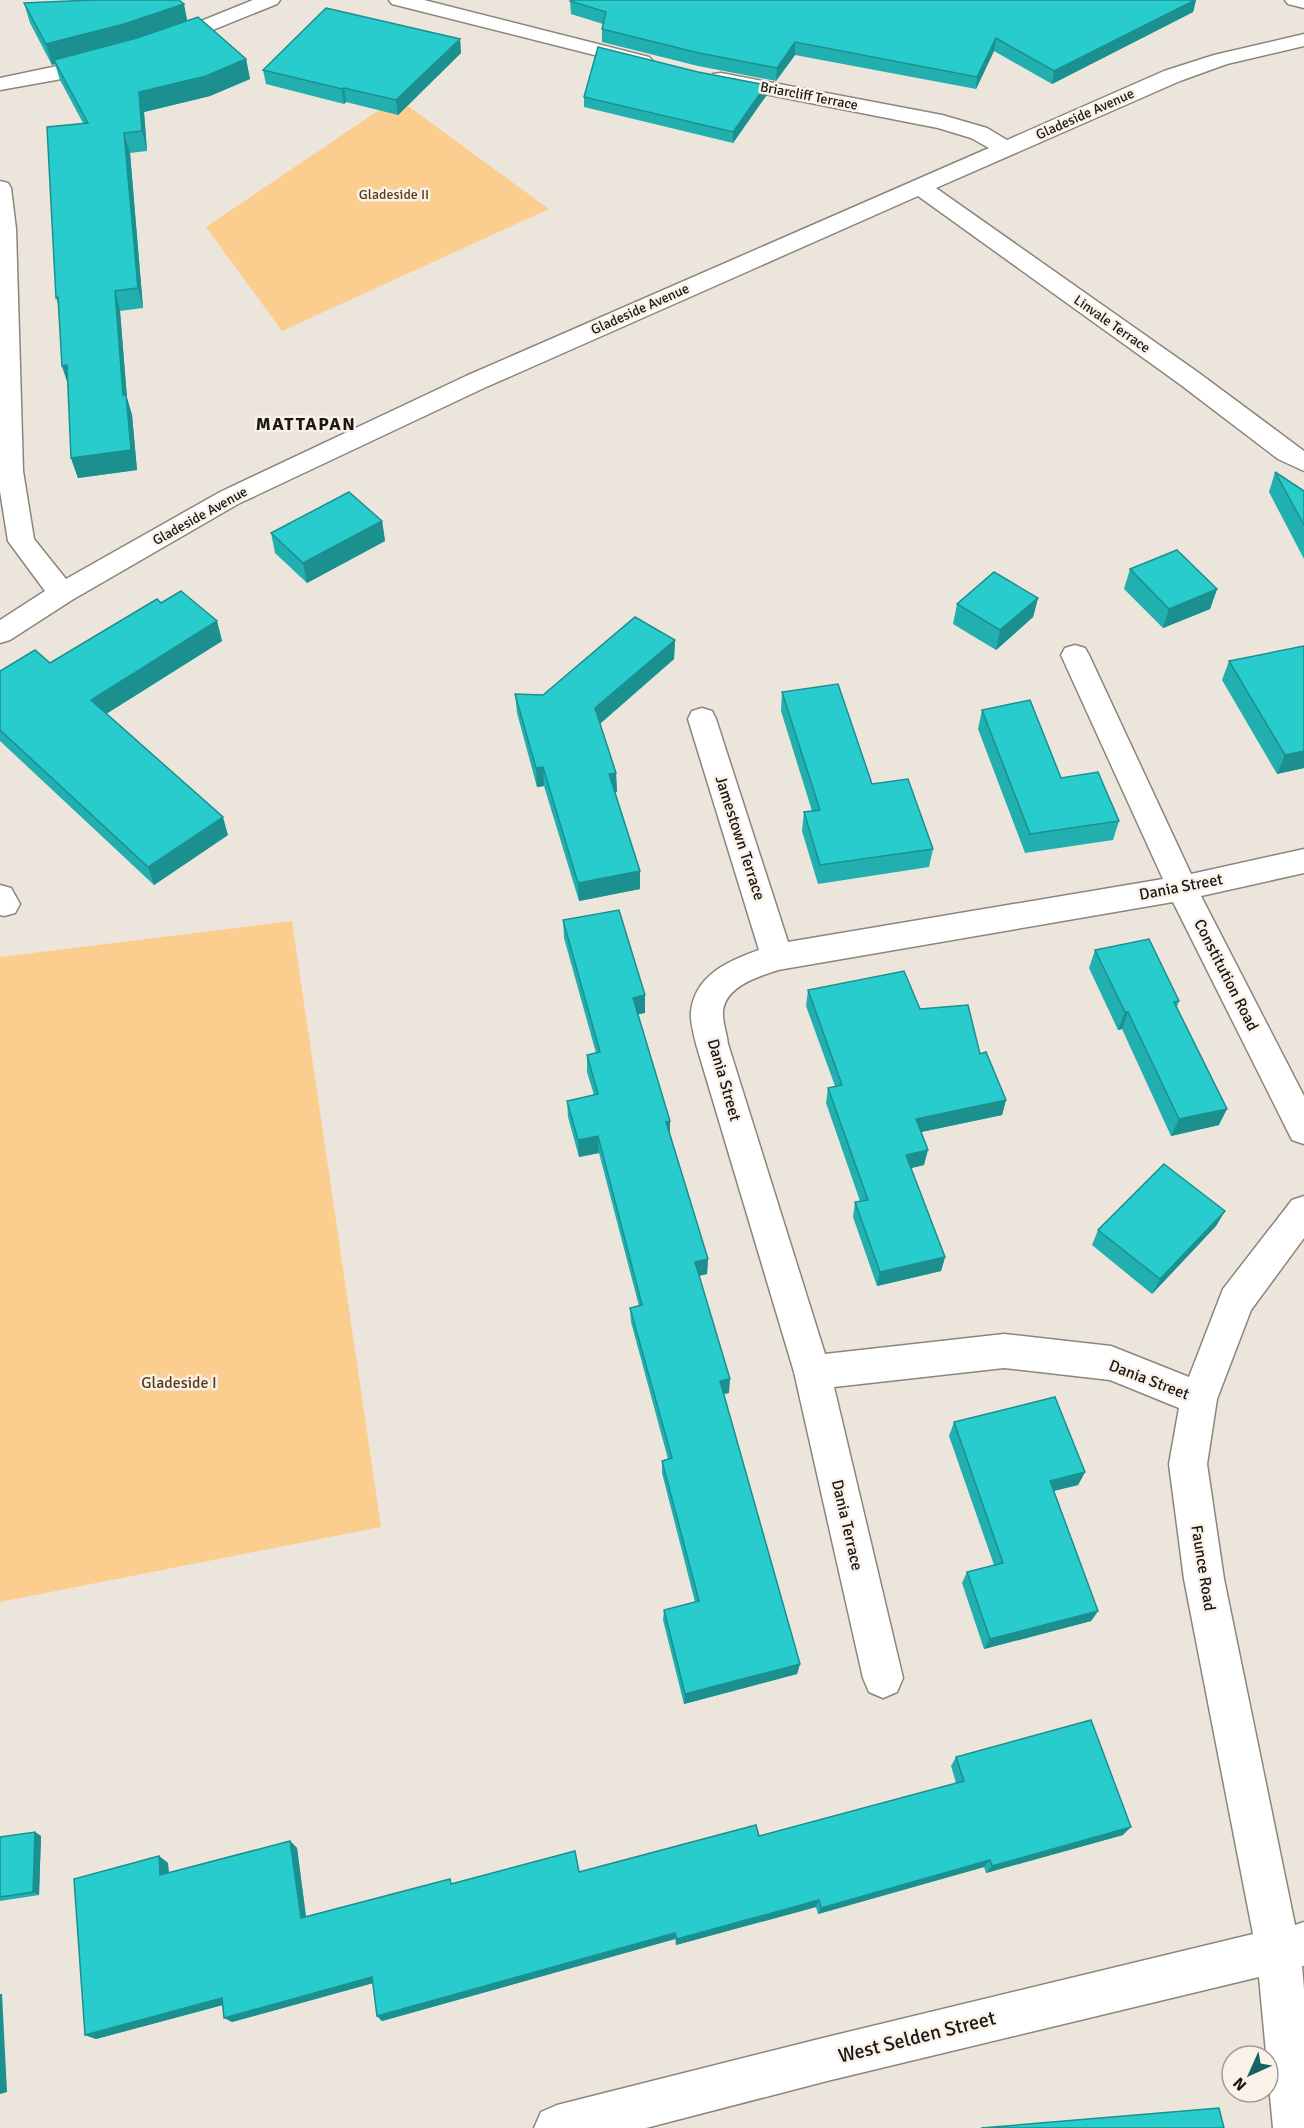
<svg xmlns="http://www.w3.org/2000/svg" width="1304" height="2128" font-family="Signika,sans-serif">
	<rect width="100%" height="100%" fill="#ece5dc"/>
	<g fill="#fbce90">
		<polygon points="397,98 549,209 282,331 206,227"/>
		<polygon points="292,921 381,1527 0,1602 0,957"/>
	</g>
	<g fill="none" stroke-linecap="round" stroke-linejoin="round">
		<g stroke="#8b857c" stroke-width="3">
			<g id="minor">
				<polygon points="253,0 280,0 277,4 173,46 166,48 159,46 156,42 159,38"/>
				<polygon points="389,0 424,0 649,57 653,61 649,65 642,67 392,4"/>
				<polygon points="1304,34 1304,46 1227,64 1180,81 936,188 1199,373 1304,451 1304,471 1278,459 1181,385 918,196 484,388 238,504 72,600 10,640 0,643 0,620 45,591 8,541 0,491 0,181 8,183 11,188 16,229 23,471 34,539 66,579 220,492 466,376 989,148 971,138 938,128 713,84 710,79 713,74 721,73 942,115 987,128 1007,140 1164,71 1214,55"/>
				<polygon points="100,57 108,58 111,63 108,68 56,80 0,90 0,78"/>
				<path d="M1075 645 1085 648 1089 655 1191 874 1304 849V873L1201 896 1304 1096V1144L1292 1140 1173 902 778 970C758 977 726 986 723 1011 722 1022 727 1033 728 1044L825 1354 1004 1334 1111 1346 1189 1377 1223 1289 1292 1200 1304 1196V1238L1251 1310 1217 1399 1207 1464 1224 1579 1295 1925 1304 1922V1966H1302L1304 1989V2128H1273L1259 1977 827 2081 646 2128H534L541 2112 557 2105 827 2037 1253 1934 1184 1579 1169 1464 1179 1408 1110 1380 1004 1368 834 1387 903 1678 897 1692 883 1698 869 1692 863 1678 794 1372 696 1044C694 1034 690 1022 691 1012 695 975 728 961 759 950L688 719 692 711 702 708 712 711 716 719 788 942 1163 879 1061 655 1065 648Z"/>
				<polygon points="0,885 11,888 20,904 15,913 4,916 0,915"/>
			</g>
		</g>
		<g stroke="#8b857c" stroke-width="3">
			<polygon id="major" points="1285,0 1304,0 1304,8 1288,4"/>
		</g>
		<use href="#minor" fill="#fff" fill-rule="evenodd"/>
		<use href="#major" fill="#fff" fill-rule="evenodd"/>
	</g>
	<g fill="#22afaf">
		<polygon points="1196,0 1193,12 1052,84 994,51 976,89 795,55 776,81 698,66 602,42 602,29 603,24 571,14 570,1"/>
		<polygon points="24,3 187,21 246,59 250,79 210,96 144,112 147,151 130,153 143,308 120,311 127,398 132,415 137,470 78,478 71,458 68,385 62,366 59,306 56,298 83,123 60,80 55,64 52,65 30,23"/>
		<polygon points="460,39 461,53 398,115 346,102 344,104 266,84 263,70"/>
		<polygon points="766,96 733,143 584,107 584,97"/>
		<polygon points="1275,472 1304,491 1304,559 1269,492"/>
		<polygon points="382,521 385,541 307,583 275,553 271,533"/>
		<polygon points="1130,569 1217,589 1210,609 1163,628 1124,589"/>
		<polygon points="1038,598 1033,617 996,650 953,624 957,604"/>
		<polygon points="217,621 222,641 106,714 228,835 154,885 0,741 0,671 50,663"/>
		<polygon points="675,640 674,659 600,724 616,773 617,792 615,792 640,871 640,889 579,901 544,786 537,787 517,713 515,694 543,695"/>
		<polygon points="1229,661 1304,768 1277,774 1222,680"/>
		<polygon points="782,692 933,849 929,867 818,884 802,831 804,812 812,811 781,711"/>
		<polygon points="982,710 1061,778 1119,821 1113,840 1025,853 978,729"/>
		<polygon points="563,920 645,995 645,1013 638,1014 670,1121 670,1133 708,1259 707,1274 699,1276 729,1393 724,1394 800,1664 797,1674 684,1704 663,1620 664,1610 695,1602 662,1473 662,1461 668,1459 631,1322 630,1308 639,1306 599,1153 579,1157 568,1117 567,1101 594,1095 587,1072 587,1055 596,1053 564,938"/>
		<polygon points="1095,950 1179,1001 1177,1007 1219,1125 1171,1136 1122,1029 1118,1030 1089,968"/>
		<polygon points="808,990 920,1009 980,1054 1006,1100 1002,1115 921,1132 924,1165 911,1168 945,1257 941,1271 877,1286 853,1217 855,1202 860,1201 826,1103 828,1088 835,1086 806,1006"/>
		<polygon points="1225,1211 1216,1226 1152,1294 1092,1245 1098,1230"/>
		<polygon points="954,1422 1085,1472 1078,1485 1054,1491 1098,1611 1091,1621 984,1649 962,1583 967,1572 994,1565 949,1436"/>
		<polygon points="956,1757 1123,1835 986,1873 984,1867 818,1914 816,1907 676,1945 675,1939 382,2021 377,2016 373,1983 232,2022 223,2005 96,2039 85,2035 159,1856 168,1863 169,1873 290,1841 297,1848 306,1917 452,1883 579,1872 759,1836 956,1783 951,1766"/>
		<polygon points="35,1832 41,1836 39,1895 0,1901 0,1837"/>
	</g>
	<g fill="#1c8f8f">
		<polygon points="1196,0 1193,12 1052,84 1054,71"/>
		<polygon points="184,4 188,24 54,60 55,64 52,65 46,44"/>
		<polygon points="996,38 994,51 976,89 977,77"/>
		<polygon points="460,39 461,53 398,115 396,100"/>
		<polygon points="795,42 795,55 776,81 777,68"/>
		<polygon points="246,59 250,79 210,96 144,112 147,151 142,131 139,92"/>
		<polygon points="766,85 766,96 733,143 733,132"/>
		<polygon points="344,88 346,102 344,104 342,89"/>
		<polygon points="124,133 130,153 143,308 138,288"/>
		<polygon points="115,291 120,311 127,398 132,415 137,470 78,478 71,458 123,395"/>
		<polygon points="67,365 69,386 62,366"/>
		<polygon points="382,521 385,541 307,583 303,563"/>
		<polygon points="1217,589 1210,609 1163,628 1169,609"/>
		<polygon points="1038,598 1033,617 996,650 1000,630"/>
		<polygon points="217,621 222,641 98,719 91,700"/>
		<polygon points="675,640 674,659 596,727 595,708"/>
		<polygon points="1304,751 1304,768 1277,774 1285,755"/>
		<polygon points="543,767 544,786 537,787 536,768"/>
		<polygon points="616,773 617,792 610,793 609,774"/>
		<polygon points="223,817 228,835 154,885 148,867"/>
		<polygon points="640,871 640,889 579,901 578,883"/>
		<polygon points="645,995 645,1013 633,1015 633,998"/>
		<polygon points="1125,1012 1128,1012 1122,1029 1118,1030"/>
		<polygon points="1006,1100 1002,1115 912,1134 916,1119"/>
		<polygon points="1227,1109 1219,1125 1171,1136 1179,1119"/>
		<polygon points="670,1121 670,1138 666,1122"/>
		<polygon points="598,1136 599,1153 579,1157 578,1140"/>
		<polygon points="928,1150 924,1165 903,1170 906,1155"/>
		<polygon points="1225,1211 1216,1226 1152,1294 1160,1279"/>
		<polygon points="945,1257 941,1271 877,1286 880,1272"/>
		<polygon points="708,1259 707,1274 694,1277 695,1262"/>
		<polygon points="730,1379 729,1393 719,1395 720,1381"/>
		<polygon points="1085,1472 1078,1485 1044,1493 1050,1481"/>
		<polygon points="1098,1611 1091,1621 984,1649 990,1639"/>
		<polygon points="800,1664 797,1674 684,1704 685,1694"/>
		<polygon points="1131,1827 1123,1835 986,1873 992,1866"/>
		<polygon points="35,1832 41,1836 39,1895 33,1892"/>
		<polygon points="290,1841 297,1848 307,1924 301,1918"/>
		<polygon points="159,1856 168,1863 169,1882 160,1875"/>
		<polygon points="990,1860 984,1867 818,1914 821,1908"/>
		<polygon points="819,1900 816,1907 676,1945 677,1939"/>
		<polygon points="675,1933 675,1939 382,2021 377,2016"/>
		<polygon points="372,1977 377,1982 232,2022 224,2018"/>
		<polygon points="0,1994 2,1994 7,2092 0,2094"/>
		<polygon points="222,1998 230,2003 96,2039 85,2035"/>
	</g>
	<g fill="#28cccc" stroke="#1c8f8f" stroke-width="1.5">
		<polygon points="92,0 179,0 184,4 124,24 46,44 24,3"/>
		<polygon points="571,0 1195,0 1054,71 996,38 977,77 795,42 777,68 699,53 602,29 606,12 570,1"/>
		<polygon points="326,8 460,39 396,100 344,88 342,89 263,70"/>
		<polygon points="198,17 246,59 206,76 139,92 142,131 124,133 138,288 115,291 123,395 126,395 131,450 71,458 67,365 62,366 58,297 56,298 47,127 88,123 54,60 137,38"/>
		<polygon points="598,47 698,72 766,85 733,132 584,97"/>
		<polygon points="1275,472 1304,491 1304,525"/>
		<polygon points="349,492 382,521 303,563 271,533"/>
		<polygon points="1177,550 1217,589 1169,609 1130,569"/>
		<polygon points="994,572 1038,598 1000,630 957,604"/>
		<polygon points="181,591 217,621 91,700 223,817 148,867 0,730 0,671 35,650 50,663 157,599 161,603"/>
		<polygon points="635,617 675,640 595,708 616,773 609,774 640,871 578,883 543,767 536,768 515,694 543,695"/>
		<polygon points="1304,646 1304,751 1285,755 1229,661"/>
		<polygon points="838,684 872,784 908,779 933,849 820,865 804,812 820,810 782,692"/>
		<polygon points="1030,700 1061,778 1098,772 1119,821 1030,834 982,710"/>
		<polygon points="619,910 645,995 633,998 670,1121 666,1122 708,1259 695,1262 730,1379 720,1381 800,1664 685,1694 664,1610 699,1601 662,1461 672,1458 630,1308 642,1305 598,1136 578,1140 567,1101 598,1094 587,1055 600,1052 563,920"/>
		<polygon points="1149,939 1179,1001 1174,1002 1227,1109 1179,1119 1128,1012 1125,1012 1095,950"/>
		<polygon points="904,971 920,1009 968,1005 980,1054 986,1052 1006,1100 916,1119 928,1150 906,1155 945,1257 880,1272 855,1202 868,1200 828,1088 842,1085 808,990"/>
		<polygon points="1164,1164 1225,1211 1160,1279 1098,1230"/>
		<polygon points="1055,1397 1085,1472 1050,1481 1098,1611 990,1639 967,1572 1003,1563 954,1422"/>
		<polygon points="1091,1720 1131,1827 992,1866 990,1860 821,1908 819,1900 677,1939 675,1933 377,2016 372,1977 224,2018 222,1998 85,2035 74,1879 159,1856 160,1875 290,1841 301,1918 450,1879 451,1884 575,1851 579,1872 756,1825 759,1836 964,1781 956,1757"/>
		<polygon points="35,1832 33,1892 0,1897 0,1837"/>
		<polygon points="1219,2108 1224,2128 981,2128"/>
	</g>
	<g text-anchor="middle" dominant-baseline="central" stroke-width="5" stroke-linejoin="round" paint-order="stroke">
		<g font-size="14" fill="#1b1815" stroke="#faf2e9">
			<text transform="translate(809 96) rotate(11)">Briarcliff Terrace</text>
			<text transform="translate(1085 114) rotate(-24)">Gladeside Avenue</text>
			<text transform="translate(640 309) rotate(-24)">Gladeside Avenue</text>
			<text transform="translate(1112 324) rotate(35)">Linvale Terrace</text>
			<text transform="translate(200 516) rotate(-29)">Gladeside Avenue</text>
		</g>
		<g font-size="14" fill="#563d19" stroke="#faf2e9">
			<text x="394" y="194">Gladeside II</text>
		</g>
		<g font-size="16" fill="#1b1815" stroke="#faf2e9">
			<text transform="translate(740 838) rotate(72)">Jamestown Terrace</text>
			<text transform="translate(1181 887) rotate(-11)">Dania Street</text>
			<text transform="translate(1226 975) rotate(63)">Constitution Road</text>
			<text transform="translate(724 1080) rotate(74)">Dania Street</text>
			<text transform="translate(1149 1380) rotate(21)">Dania Street</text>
			<text transform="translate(847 1525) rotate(77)">Dania Terrace</text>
			<text transform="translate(1203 1568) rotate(81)">Faunce Road</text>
		</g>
		<g font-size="16" fill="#563d19" stroke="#faf2e9">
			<text x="179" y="1383">Gladeside I</text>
		</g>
		<g font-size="18" font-weight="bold" letter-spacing="1.5" fill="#1b1815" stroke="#faf2e9">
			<text x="306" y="424">MATTAPAN</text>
		</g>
		<g font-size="20" fill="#1b1815" stroke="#faf2e9">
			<text transform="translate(917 2037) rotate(-14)">West Selden Street</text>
		</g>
	</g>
	<g transform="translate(1250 2074) rotate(225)"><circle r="28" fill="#faf2e9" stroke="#a19b94" stroke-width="1.5"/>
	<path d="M0-4.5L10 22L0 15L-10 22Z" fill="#156464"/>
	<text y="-9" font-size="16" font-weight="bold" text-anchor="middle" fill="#1b1815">N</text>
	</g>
</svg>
